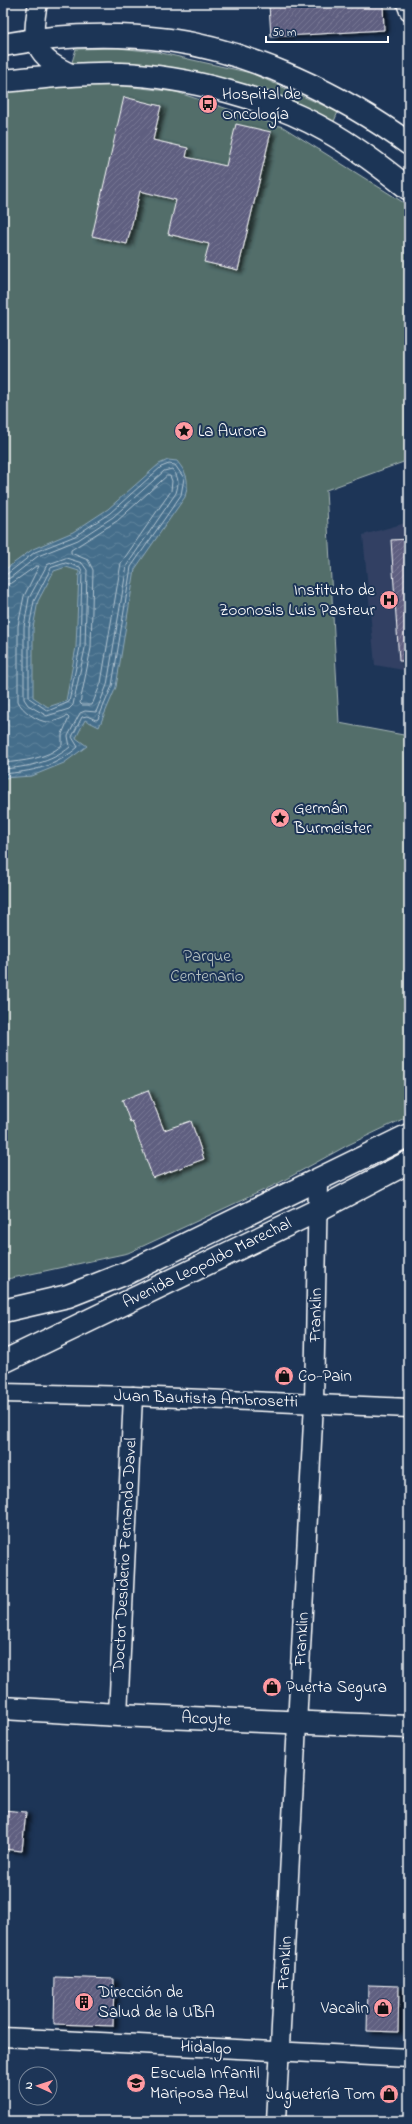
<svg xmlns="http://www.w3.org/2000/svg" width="412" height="2124" font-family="'Indie Flower',sans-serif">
	<defs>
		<pattern id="water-waves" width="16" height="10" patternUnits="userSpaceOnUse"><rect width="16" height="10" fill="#446e8b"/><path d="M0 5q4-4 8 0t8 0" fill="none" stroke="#60849c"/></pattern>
		<pattern id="building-hatch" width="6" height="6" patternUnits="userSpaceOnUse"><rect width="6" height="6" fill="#5f5e80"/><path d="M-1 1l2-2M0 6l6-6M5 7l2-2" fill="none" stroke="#777693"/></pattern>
		<filter id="shadow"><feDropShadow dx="4.5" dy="2.5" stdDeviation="2" flood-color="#0009"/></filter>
	</defs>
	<rect width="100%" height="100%" fill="#1d3557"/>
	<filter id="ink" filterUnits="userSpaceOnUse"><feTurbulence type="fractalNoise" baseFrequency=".025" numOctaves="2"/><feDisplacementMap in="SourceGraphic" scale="8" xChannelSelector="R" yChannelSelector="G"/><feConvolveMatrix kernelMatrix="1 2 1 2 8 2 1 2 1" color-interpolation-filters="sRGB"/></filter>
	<g filter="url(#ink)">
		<polygon fill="#314163" points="409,522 409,671 375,665 363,535"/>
		<g fill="#526e6b" stroke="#a8b6b5">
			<polygon points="118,48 157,52 251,73 338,112 332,126 77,66 72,62 76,49"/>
			<polygon points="88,82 176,92 283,127 409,206 409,460 326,490 339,723 409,736 409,1116 348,1145 277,1184 128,1253 3,1280 3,91"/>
		</g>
		<path fill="url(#water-waves)" stroke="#8fa8b9" fill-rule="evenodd" d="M168 460 177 461C188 475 189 480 185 497L135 569 116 687 99 727 85 720 76 738 87 746 64 763 32 776 3 778V571L33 549 73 532 108 509 159 464ZM66 567 79 571 76 647 66 701 48 707 33 697V628L38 601 54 571Z"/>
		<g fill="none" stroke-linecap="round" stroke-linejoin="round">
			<g stroke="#b4c5d1" stroke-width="1">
				<polygon points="167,476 170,476 172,481 171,491 121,563 101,683 92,705 82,705 80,703 91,648 93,570 88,560 71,553 71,550 117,521"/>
				<polygon points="66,558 82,563 87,570 85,648 73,705 69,709 47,716 28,705 24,699 24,627 29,598 47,565"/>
				<polygon points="66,563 80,567 82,571 80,647 69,702 48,711 29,698 29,628 34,601 51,568"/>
				<path d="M3 574H7L35 552 75 536 110 513 161 467 169 464 175 465 184 478 181 495 131 567 112 686 98 719 96 720 87 716 82 717 72 737 78 747C54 768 33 771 3 774"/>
				<path d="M3 579 10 578 38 556 78 540 113 517 164 471 172 469C179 477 179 483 176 493L127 565 107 685 96 712 85 711 80 713 68 736 70 747C51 763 27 767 3 769"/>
				<path d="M3 585 12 583 36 566H39L24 596 18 626V701C21 710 38 722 48 722 54 722 61 719 67 716L69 718 62 734V745C47 759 23 761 3 763"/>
			</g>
		</g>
		<g fill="url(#building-hatch)" stroke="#fff" filter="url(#shadow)">
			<polygon points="311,3 383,3 384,30 271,37 269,5"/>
			<polygon points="124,97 161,106 153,140 188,148 186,157 226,166 236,124 271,132 238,270 204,262 209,244 168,234 176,200 140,191 127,244 92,236"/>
			<polygon points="409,539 409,661 399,661 391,540"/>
			<polygon points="148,1090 164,1130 191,1121 204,1159 153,1178 132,1121 130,1122 122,1100"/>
			<polygon points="3,1810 26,1812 22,1851 3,1849"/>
			<polygon points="55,1977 114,1979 113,2026 54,2024"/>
			<polygon points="368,1985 399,1986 398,2032 367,2031"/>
		</g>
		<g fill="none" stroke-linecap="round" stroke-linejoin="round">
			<g stroke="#fff" stroke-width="21">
				<g id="minor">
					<path d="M38 3C30 43 34 57 73 74"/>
					<polyline points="406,3 409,11"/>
					<polyline points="3,1393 133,1396 409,1408"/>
					<polyline points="118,1715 133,1396"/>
					<polyline points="3,2037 409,2058"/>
					<polyline points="276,2121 314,1403 318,1181"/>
				</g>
			</g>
			<g stroke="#fff" stroke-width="25">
				<polyline id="tertiary" points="3,1708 118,1715 409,1727"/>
			</g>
			<g stroke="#fff" stroke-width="25">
				<g id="secondary">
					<path d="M3 45C57 35 115 33 169 40 250 51 343 95 409 144"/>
					<path d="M3 81C43 77 81 73 121 74 185 76 272 99 327 131 356 147 383 168 409 189"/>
					<polyline points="3,1311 68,1296 129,1272 409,1135"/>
					<polyline points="3,1362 318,1210 409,1162"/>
				</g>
			</g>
			<use href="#minor" stroke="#1d3557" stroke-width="18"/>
			<use href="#tertiary" stroke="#1d3557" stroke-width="22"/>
			<use href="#secondary" stroke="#1d3557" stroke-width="22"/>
		</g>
	</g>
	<defs>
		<g id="bus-disc" transform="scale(1)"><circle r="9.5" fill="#ff9aa2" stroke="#1d3557"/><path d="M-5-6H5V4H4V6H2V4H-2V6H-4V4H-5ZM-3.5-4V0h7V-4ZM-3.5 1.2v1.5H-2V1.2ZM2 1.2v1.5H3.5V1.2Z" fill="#111"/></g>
		<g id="sight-disc" transform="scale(1)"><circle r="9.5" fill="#ff9aa2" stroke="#1d3557"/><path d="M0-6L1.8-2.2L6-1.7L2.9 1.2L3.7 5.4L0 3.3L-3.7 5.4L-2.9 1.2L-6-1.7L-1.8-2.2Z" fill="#111"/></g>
		<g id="hospital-disc" transform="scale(1)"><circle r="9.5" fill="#ff9aa2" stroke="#1d3557"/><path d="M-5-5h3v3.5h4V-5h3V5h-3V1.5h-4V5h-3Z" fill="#111"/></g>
		<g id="shop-disc" transform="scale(1)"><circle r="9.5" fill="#ff9aa2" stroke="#1d3557"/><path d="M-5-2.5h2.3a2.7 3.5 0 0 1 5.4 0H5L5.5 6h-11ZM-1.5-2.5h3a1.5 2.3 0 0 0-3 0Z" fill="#111"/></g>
		<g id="building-disc" transform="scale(1)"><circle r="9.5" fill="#ff9aa2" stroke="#1d3557"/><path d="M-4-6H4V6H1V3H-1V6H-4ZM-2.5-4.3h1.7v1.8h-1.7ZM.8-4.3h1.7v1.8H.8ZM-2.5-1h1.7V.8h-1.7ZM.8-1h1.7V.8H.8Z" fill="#111"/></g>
		<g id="school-disc" transform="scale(1)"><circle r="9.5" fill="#ff9aa2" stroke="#1d3557"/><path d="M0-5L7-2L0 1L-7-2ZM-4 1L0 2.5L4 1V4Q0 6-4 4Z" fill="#111"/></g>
	</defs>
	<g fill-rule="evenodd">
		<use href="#bus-disc" x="208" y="104"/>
		<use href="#sight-disc" x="184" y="431"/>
		<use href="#hospital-disc" x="389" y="600"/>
		<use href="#sight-disc" x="280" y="818"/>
		<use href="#shop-disc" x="284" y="1376"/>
		<use href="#shop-disc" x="272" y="1687"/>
		<use href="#building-disc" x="84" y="2002"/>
		<use href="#shop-disc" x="383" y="2008"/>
		<use href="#school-disc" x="136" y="2083"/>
		<use href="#shop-disc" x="389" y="2094"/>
	</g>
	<g text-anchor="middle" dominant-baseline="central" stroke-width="4" stroke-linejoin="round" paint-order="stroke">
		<g font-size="17" fill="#fff" stroke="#1d3557" text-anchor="start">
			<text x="222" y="94">Hospital de<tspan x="222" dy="20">Oncología</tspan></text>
			<text x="198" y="431">La Aurora</text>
			<text x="375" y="590" text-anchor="end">Instituto de<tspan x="375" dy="20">Zoonosis Luis Pasteur</tspan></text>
			<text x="294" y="808">Germán<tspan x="294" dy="20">Burmeister</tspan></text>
			<text x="298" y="1376">Co-Pain</text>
			<text x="286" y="1687">Puerta Segura</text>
			<text x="98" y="1992">Dirección de<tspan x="98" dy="20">Salud de la UBA</tspan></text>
			<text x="369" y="2008" text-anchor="end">Vacalin</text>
			<text x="150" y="2073">Escuela Infantil<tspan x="150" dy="20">Mariposa Azul</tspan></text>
			<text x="375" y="2094" text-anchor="end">Juguetería Tom</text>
		</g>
		<g font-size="17" fill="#bac5c4" stroke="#1d3557">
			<text x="207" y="956">Parque<tspan x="207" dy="20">Centenario</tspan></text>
		</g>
		<g font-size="17" fill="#fff" stroke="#1d3557">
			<text transform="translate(207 1263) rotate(-26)">Avenida Leopoldo Marechal</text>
			<text transform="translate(316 1315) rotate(-89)">Franklin</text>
			<text transform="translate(206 1399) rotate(2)">Juan Bautista Ambrosetti</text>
			<text transform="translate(125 1555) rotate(-87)">Doctor Desiderio Fernando Davel</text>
			<text transform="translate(302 1639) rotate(-87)">Franklin</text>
			<text transform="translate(206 1719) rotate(3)">Acoyte</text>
			<text transform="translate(285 1963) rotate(-87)">Franklin</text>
			<text transform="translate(206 2048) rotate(3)">Hidalgo</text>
		</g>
	</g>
	<rect width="412" height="2124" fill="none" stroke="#1d3557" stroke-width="16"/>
	<rect x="8" y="8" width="396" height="2108" fill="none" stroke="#fff" stroke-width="1.5" filter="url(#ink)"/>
	<g transform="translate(38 2086) rotate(273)"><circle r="19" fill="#1d3557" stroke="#77869a"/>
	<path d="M0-3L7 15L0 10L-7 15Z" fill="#ff9aa2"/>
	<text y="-6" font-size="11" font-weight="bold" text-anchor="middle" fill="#ffffff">N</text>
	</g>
	<path d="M266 36v6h122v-6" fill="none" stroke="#ffffff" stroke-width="2"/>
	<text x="272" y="36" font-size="12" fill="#ffffff" stroke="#1d3557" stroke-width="3" paint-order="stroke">50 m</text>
</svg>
